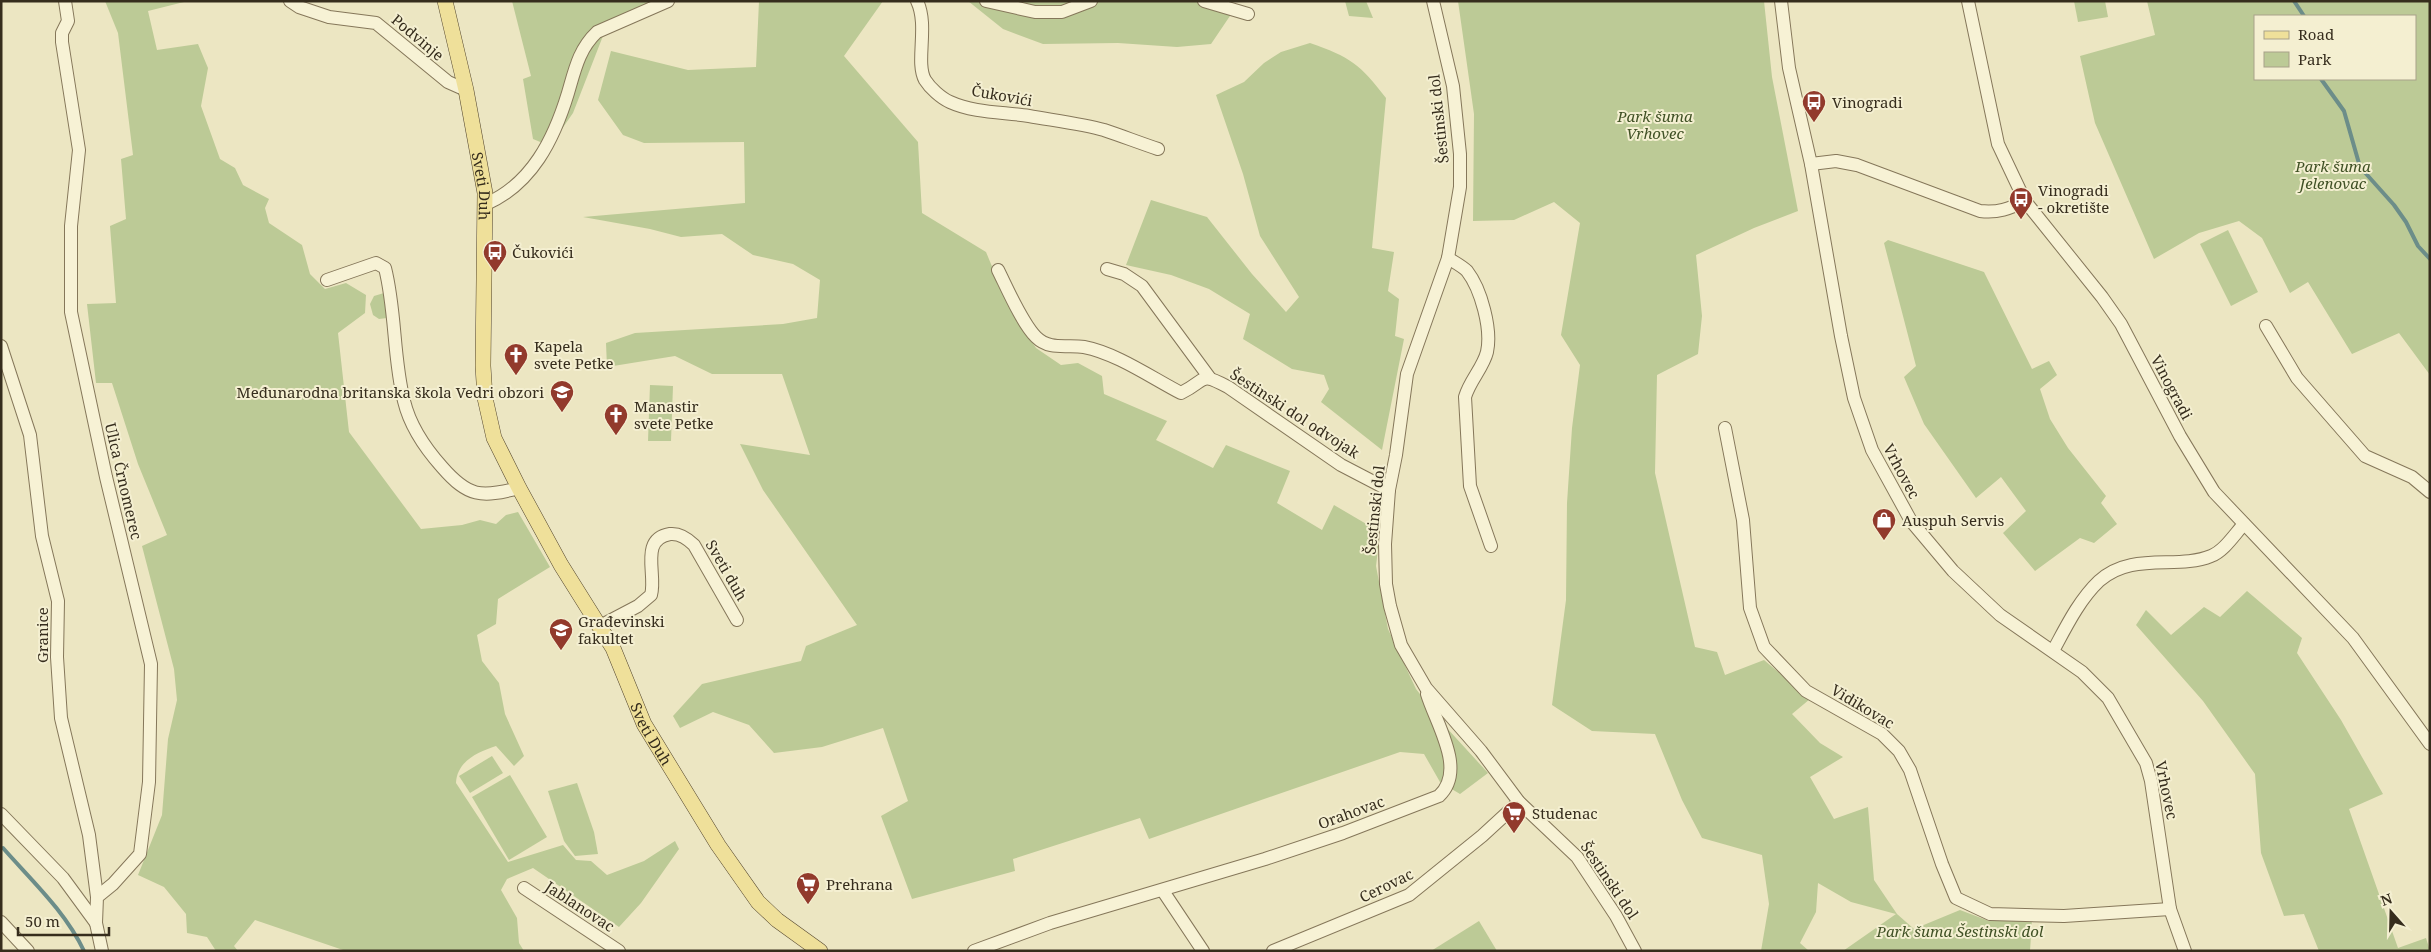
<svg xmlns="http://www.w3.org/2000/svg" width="2431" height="952" font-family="'Noto Serif',serif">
	<rect width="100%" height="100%" fill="#ece6c2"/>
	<g fill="#bcca96" fill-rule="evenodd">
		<path d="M105 1H188L148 11 157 50 198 44 208 68 201 106 220 159 235 168 243 185 269 199 265 208 269 223 302 245 310 274 325 289 346 283 366 295 365 313 338 333 349 432 421 529 462 525 480 520 496 524 506 515 518 512 550 567 498 599 496 624 477 635 482 661 499 683 505 714 524 756 514 766 496 746C478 752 457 761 456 783L508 862 563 845 576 860 591 861 607 875 644 861 675 841 679 849 641 903 619 927 533 868 507 879 501 890 517 918 519 943 524 951H346L255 920 234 946 238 951H216L207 937 187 933 186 914 164 887 138 875 162 815 168 739 177 700 174 669 142 546 167 535 138 464 112 383H96L87 304 116 303 110 226 126 219 121 159 133 155 118 33Z"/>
		<polygon points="512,1 665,1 608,23 573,113 550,146 533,139 523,79 531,76"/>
		<polygon points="759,1 883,1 844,56 918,142 922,213 986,252 1008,305 1036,348 1061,365 1078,363 1102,376 1104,394 1167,421 1156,440 1213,468 1226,445 1290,471 1277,503 1322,530 1334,505 1380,532 1376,566 1388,629 1416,689 1445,726 1488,773 1460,794 1440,782 1424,754 1400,752 1149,839 1140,818 1013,859 1015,871 912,899 881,816 908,801 883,728 822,747 774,753 749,725 713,712 680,728 673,716 702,684 801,661 806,646 857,625 763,490 740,444 810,455 782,374 712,374 675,356 607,367 606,343 635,333 783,324 817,318 820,280 793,264 753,255 722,234 681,237 650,229 583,217 745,203 744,142 644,143 623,135 598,100 611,51 688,70 756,67"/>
		<polygon points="968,1 1220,1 1234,10 1211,44 1177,47 1118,43 1043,44 1003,29"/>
		<polygon points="1345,1 1366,1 1373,18 1349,16"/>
		<polygon points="1458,1 1764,1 1772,77 1798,211 1754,228 1696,255 1702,316 1698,354 1657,375 1655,473 1695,647 1717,652 1725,675 1764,660 1810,699 1792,714 1820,743 1843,757 1810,777 1834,819 1868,807 1874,880 1897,914 1914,929 1960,910 1989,921 2032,919 2030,951 1843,951 1896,914 1851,902 1818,883 1816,912 1800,943 1809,951 1761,951 1769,904 1762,855 1702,838 1682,800 1655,734 1592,731 1552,705 1566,600 1567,503 1572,428 1580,365 1561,335 1580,223 1554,202 1514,220 1473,221 1474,114"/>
		<polygon points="2074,1 2105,1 2108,17 2078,22"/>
		<path d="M2147 1H2430V375L2399 333 2352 354 2308 282 2290 293 2262 238 2239 221 2199 233 2154 259 2095 123 2080 56 2155 35ZM2255 16H2415V79H2255Z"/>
		<path d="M1310 43C1350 57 1360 64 1386 98L1372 248 1394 252 1388 291 1399 299 1395 336 1404 339 1382 450 1321 402 1329 389 1324 375 1292 369 1243 339 1250 314 1209 289 1171 275 1126 265 1151 200 1207 217 1252 274 1286 312 1299 297 1260 236 1243 174 1216 95 1244 82 1264 63 1281 52Z"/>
		<polygon points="2228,230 2258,292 2231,306 2200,244"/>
		<polygon points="1888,240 1984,272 2032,369 2049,361 2057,375 2040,389 2050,419 2068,448 2106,496 2101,503 2117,524 2094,543 2080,538 2035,571 2003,533 2026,511 2001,477 1976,498 1924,424 1904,377 1916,366 1884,243"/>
		<polygon points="384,293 387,318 379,319 373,315 370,304 374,296"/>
		<polygon points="650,385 673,386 671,441 648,441"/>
		<polygon points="2247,591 2302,638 2297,653 2341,720 2383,794 2349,809 2398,948 2426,938 2430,951 2319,951 2304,914 2284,916 2261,853 2255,774 2203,701 2136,625 2146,610 2171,635 2204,607 2220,617"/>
		<polygon points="492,756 503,773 470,793 459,776"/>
		<polygon points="510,775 547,837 509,860 472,797"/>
		<polygon points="577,783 594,832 598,854 575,856 564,841 548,791"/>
		<polygon points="1479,921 1497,951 1431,951"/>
	</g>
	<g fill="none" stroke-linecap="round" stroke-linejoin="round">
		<g stroke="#6c8d89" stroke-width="4">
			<polyline points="2294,1 2304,16"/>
			<polyline points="2321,79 2344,111 2360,167 2394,205 2406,222 2418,246 2430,259"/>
			<path d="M3 848C32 881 65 911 84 951"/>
		</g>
		<g stroke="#85775a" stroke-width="14">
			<g id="minor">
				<polyline points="65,1 68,21 62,33 62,42 79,150 71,226 71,312 106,477 151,664 149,782 140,854 113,884 97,897 96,923 102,951"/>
				<polyline points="290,1 299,7 329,17 376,23 448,82 466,90"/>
				<path d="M917 1C929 26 915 62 925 80 930 88 941 98 950 102 974 113 1004 112 1029 116 1051 120 1083 124 1104 130 1122 136 1140 143 1158 149"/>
				<polyline points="986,1 1035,12 1062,12 1091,1"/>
				<polyline points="1204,1 1248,14"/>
				<polyline points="1433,1 1453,86 1460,154 1460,187 1448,258 1407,374 1396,455 1389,490 1385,544 1386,584 1390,606 1401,645 1426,688 1481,751 1519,802 1577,857 1616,916 1635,951"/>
				<polyline points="1781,1 1789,68 1811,164 1841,336 1854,398 1872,450 1911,521 1953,571 2000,615 2082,672 2108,698 2146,763 2151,781 2170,909 2185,951"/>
				<polyline points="1968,1 1998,144 2025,201 2102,297 2121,324 2180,436 2214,492 2353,638 2430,744"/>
				<path d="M1811 164 1836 161 1857 165 1980 211C1998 213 2009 209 2025 201"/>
				<path d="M486 204C532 184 554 139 568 93 575 69 579 49 597 32L668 1"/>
				<path d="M1448 258C1454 262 1462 266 1467 271 1481 289 1492 329 1487 352 1483 368 1470 380 1465 397L1470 486 1491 546"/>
				<polyline points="1107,269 1124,274 1142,286 1209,377"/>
				<path d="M998 270C1007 288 1022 323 1036 337 1050 351 1067 344 1084 347 1116 353 1152 378 1181 393 1208 380 1198 371 1228 387L1341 465 1389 490"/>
				<path d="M327 280 376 263 385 268C396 311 393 358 404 401 410 426 425 448 442 467 468 497 481 498 519 488"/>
				<polyline points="2266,326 2297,378 2365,456 2412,477 2430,492"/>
				<polyline points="1,346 30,435 42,536 58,601 57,657 61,718 89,835 97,897"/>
				<polyline points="1725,428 1743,520 1750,608 1764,647 1806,691 1882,734 1899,751 1910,770 1942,864 1956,898 1990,914 2064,916 2170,909"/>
				<path d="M600 626 638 606 651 595C657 575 639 539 670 534 680 533 687 538 694 545L737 620"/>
				<path d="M2053 651C2066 627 2079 600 2099 581 2132 551 2177 570 2211 556 2224 551 2234 535 2244 524"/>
				<polyline points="1,814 63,878 96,923"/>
				<polyline points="524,888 619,951"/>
				<polyline points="1163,891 1203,951"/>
				<polyline points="1,922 28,951"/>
				<path d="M974 951 1050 923 1265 859 1343 833 1439 796C1467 770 1436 724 1427 694"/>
				<polyline points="1273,951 1409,895 1482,836 1519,802"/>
			</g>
		</g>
		<g stroke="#53452e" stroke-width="16">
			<g id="major">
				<path id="s1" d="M445 1 466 90 485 193 483 366 485 398 494 438 519 488 561 565 613 648 644 724 718 845 758 902 777 920 820 951"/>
			</g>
		</g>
		<use href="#minor" stroke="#f7f2d5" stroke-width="12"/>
		<use href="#major" stroke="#efe09a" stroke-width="15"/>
	</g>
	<defs>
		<g id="bus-pin" transform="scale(1.25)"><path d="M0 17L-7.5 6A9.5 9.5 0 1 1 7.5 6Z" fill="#923a2c" stroke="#f4efd1"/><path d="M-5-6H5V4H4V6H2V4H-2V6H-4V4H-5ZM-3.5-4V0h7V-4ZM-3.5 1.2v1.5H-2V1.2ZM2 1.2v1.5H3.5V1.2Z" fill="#fff"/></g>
		<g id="church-pin" transform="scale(1.25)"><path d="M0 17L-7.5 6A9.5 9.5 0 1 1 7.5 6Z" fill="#923a2c" stroke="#f4efd1"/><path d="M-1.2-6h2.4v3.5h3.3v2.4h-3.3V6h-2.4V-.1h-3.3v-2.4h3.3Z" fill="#fff"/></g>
		<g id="school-pin" transform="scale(1.25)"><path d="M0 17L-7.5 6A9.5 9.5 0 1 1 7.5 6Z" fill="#923a2c" stroke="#f4efd1"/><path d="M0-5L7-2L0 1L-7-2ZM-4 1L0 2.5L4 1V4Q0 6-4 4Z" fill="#fff"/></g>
		<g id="shop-pin" transform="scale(1.25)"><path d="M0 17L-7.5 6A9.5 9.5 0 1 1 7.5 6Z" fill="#923a2c" stroke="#f4efd1"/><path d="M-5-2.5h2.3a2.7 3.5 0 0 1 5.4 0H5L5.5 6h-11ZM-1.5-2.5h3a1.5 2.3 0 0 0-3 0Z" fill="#fff"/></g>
		<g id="university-pin" transform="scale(1.25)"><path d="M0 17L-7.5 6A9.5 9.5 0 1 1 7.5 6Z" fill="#923a2c" stroke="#f4efd1"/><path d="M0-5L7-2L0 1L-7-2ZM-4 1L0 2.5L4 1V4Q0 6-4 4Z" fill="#fff"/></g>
		<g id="supermarket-pin" transform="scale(1.25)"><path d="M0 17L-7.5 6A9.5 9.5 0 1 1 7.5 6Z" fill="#923a2c" stroke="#f4efd1"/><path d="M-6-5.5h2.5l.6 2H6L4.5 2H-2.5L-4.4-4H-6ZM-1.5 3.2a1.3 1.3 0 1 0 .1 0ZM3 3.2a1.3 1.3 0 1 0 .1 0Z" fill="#fff"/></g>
	</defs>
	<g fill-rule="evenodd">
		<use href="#bus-pin" x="1814" y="102"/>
		<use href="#bus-pin" x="2021" y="199"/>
		<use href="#bus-pin" x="495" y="252"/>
		<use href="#church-pin" x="516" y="355"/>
		<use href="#school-pin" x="562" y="392"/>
		<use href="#church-pin" x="616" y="415"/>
		<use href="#shop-pin" x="1884" y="520"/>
		<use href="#university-pin" x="561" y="630"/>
		<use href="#supermarket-pin" x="1514" y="813"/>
		<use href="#supermarket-pin" x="808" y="884"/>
	</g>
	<g text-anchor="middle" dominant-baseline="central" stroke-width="4" stroke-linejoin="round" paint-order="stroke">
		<g font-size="15" fill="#362d1d" stroke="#f4efd1">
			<text transform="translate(418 37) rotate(40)">Podvinje</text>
			<text transform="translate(1002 95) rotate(10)">Čukovići</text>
			<text transform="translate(1438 119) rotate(-96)">Šestinski dol</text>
			<text stroke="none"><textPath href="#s1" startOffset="189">Sveti Duh</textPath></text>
			<text transform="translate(2172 387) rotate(62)">Vinogradi</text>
			<text transform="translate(1295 413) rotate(33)">Šestinski dol odvojak</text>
			<text transform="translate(1902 471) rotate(62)">Vrhovec</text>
			<text transform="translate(124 481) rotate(77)">Ulica Črnomerec</text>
			<text transform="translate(1374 510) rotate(-84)">Šestinski dol</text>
			<text transform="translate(727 570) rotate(60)">Sveti duh</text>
			<text transform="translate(42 635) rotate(-90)">Granice</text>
			<text transform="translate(1863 706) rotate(31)">Vidikovac</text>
			<text stroke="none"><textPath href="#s1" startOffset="778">Sveti Duh</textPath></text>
			<text transform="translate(2167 790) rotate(78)">Vrhovec</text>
			<text transform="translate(1351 812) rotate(-20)">Orahovac</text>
			<text transform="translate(1610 880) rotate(56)">Šestinski dol</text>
			<text transform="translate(1386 885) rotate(-26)">Cerovac</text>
			<text transform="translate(580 906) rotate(33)">Jablanovac</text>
		</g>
		<g font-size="15" fill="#362d1d" stroke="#f4efd1" text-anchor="start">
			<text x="1832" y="102">Vinogradi</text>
			<text x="2038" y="190">Vinogradi<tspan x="2038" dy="17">- okretište</tspan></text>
			<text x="512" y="252">Čukovići</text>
			<text x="534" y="346">Kapela<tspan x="534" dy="17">svete Petke</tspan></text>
			<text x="544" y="392" text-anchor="end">Međunarodna britanska škola Vedri obzori</text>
			<text x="634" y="406">Manastir<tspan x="634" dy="17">svete Petke</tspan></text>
			<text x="1902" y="520">Auspuh Servis</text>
			<text x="578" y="621">Građevinski<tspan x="578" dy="17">fakultet</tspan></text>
			<text x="1532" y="813">Studenac</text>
			<text x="826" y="884">Prehrana</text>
		</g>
		<g font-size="15" font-style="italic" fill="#405125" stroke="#f4efd1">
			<text x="1655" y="116">Park šuma<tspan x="1655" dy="17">Vrhovec</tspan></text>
			<text x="2333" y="166">Park šuma<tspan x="2333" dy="17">Jelenovac</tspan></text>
			<text x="1960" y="931">Park šuma Šestinski dol</text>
		</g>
	</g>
	<rect width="2431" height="952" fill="none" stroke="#362d1d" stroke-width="5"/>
	<rect x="2254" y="15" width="162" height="65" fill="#f4efd1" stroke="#a8a189"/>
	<rect x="2264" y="31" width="25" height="8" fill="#efe09a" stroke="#a8a189"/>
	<text x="2298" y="40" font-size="15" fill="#362d1d">Road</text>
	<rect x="2264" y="52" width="25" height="15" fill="#bcca96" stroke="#a8a189"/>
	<text x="2298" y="65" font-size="15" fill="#362d1d">Park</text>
	<g transform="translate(2391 912) rotate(340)" stroke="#f4efd1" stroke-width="4" paint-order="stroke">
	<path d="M0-4L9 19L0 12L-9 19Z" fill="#362d1d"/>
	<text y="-8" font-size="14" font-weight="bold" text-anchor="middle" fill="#362d1d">N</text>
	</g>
	<path d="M18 927v8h91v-8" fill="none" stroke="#362d1d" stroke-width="2.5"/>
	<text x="25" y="927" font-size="15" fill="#362d1d" stroke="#f4efd1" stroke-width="4" paint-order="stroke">50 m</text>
</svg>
